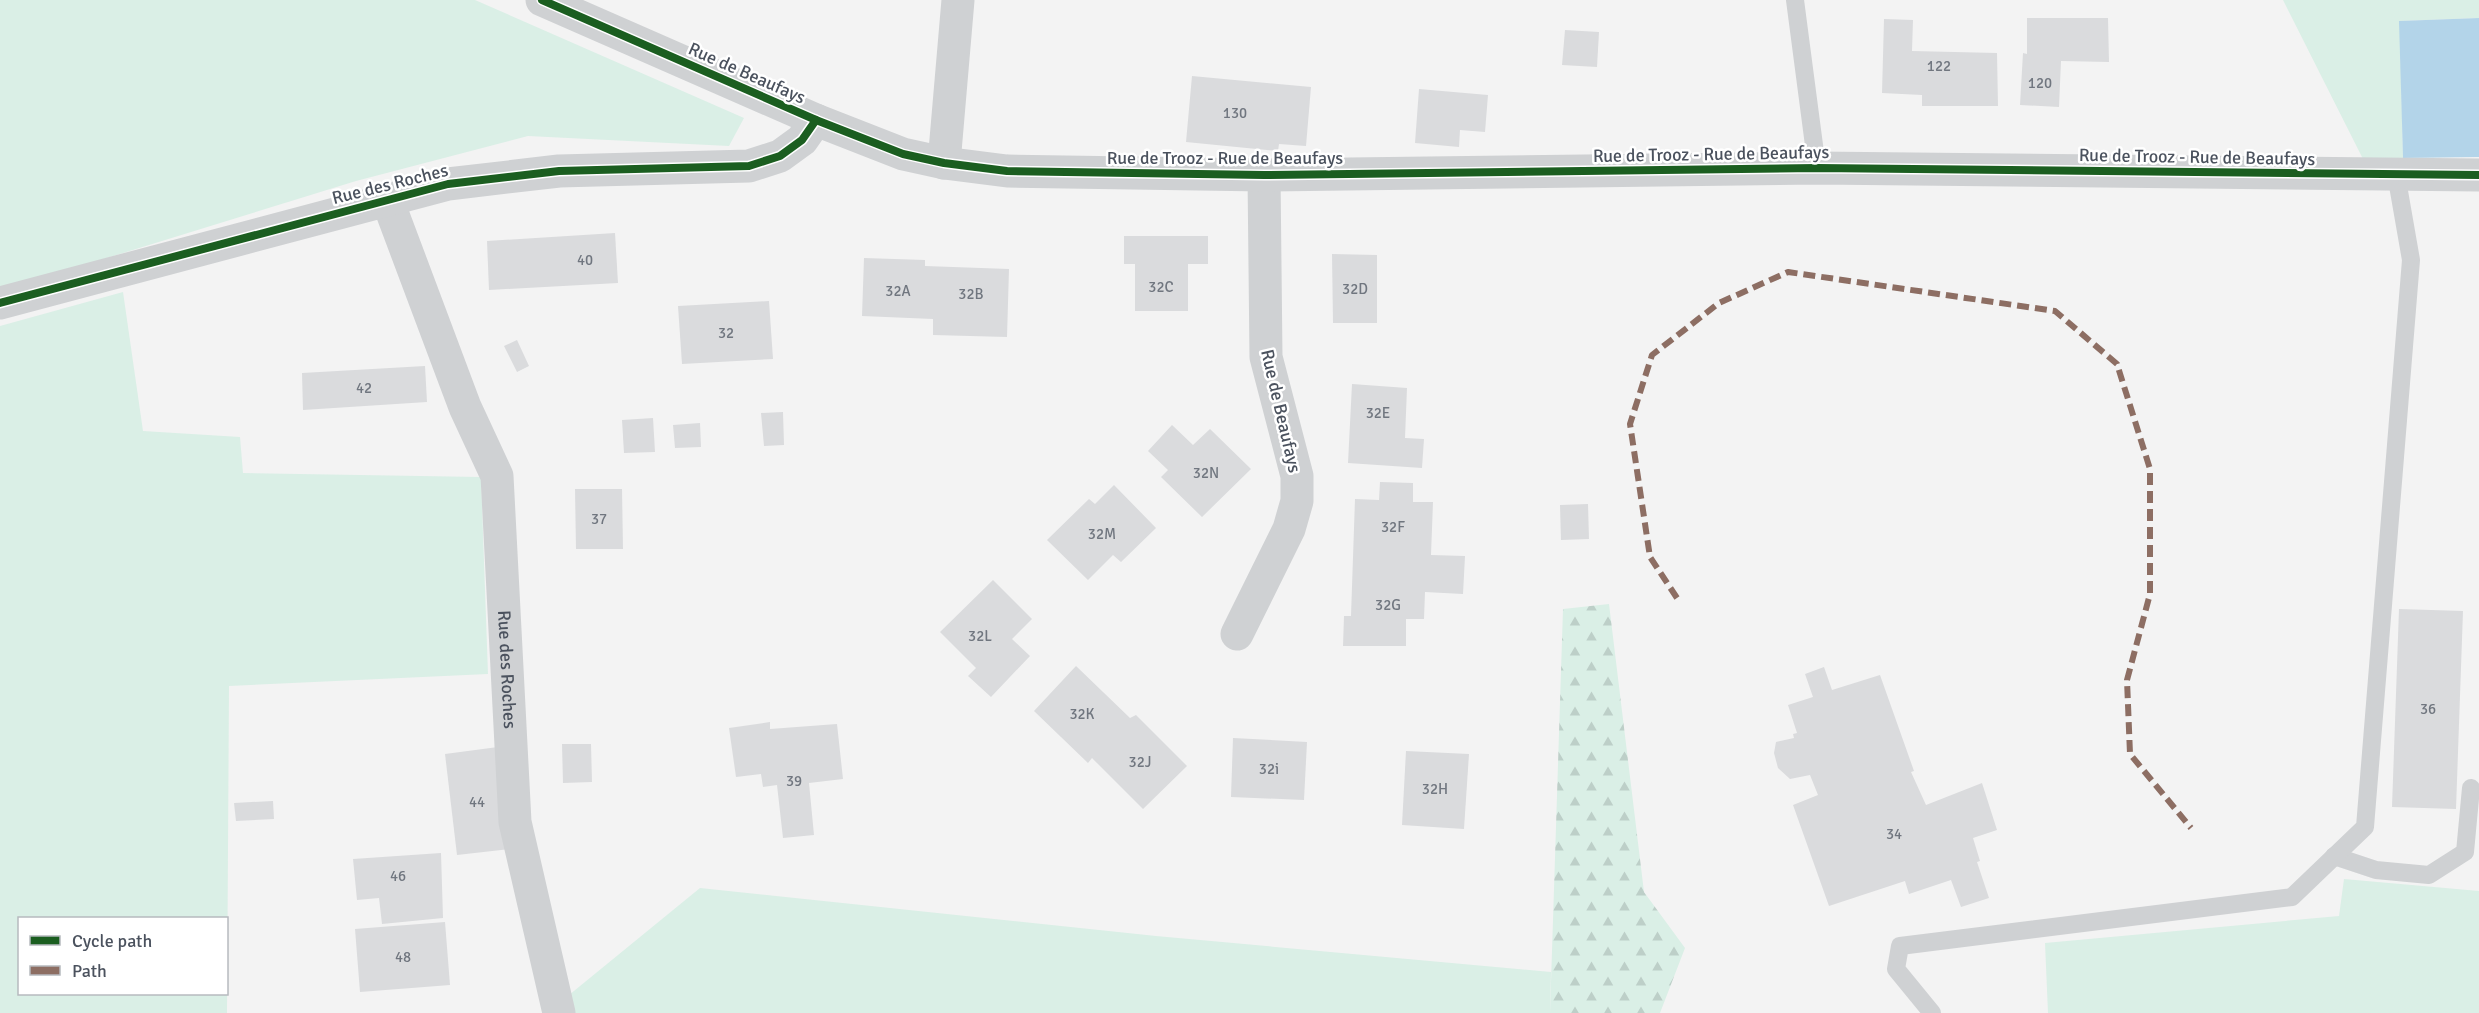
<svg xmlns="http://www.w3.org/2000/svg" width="2479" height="1013" font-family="Signika,sans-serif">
	<defs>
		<pattern id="forest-firs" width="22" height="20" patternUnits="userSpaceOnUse" patternTransform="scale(1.5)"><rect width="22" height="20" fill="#daefe6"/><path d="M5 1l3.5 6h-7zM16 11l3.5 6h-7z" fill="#bdcfc8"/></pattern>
	</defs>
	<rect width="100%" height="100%" fill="#f3f3f3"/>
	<g fill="#daefe6" fill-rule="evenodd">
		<polygon points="0,0 475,0 744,118 729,146 528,136 356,181 0,291"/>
		<polygon points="2283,0 2479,0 2479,18 2400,21 2403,158 2365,163"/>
		<path d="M123 292 143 431 240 437 243 473 481 477 488 674 229 686 227 1013H0V326ZM20 918H226V994H20Z"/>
		<polygon points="2344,879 2479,891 2479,1013 2048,1013 2045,943 2339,916"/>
		<polygon points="700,888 1156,936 1551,972 1550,1013 547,1013"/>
	</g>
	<polygon fill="url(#forest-firs)" points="1609,604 1644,892 1685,948 1660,1013 1550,1013 1563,609"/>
	<polygon fill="#b3d4e9" points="2479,18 2479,157 2403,158 2399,21"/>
	<g fill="#dadbdd">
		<polygon points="2027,18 2108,18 2109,62 2061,61 2059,107 2020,105 2023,53 2027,54"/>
		<polygon points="1884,19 1913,20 1912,51 1997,53 1998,106 1922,106 1922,95 1882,93"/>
		<polygon points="1565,30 1599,32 1597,67 1562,65"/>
		<polygon points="1192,76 1311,87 1306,146 1279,144 1278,151 1186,142"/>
		<polygon points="1419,89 1488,95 1485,132 1460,130 1459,147 1415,143"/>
		<polygon points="615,233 618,283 489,290 487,241"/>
		<polygon points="1124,236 1208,236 1208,264 1188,264 1188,311 1135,311 1135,264 1124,264"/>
		<polygon points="1332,254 1377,255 1377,323 1333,323"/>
		<polygon points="864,258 925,260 925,266 1009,269 1007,337 933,335 933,319 862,316"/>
		<polygon points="769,301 773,359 682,364 678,306"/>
		<polygon points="517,340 529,366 517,372 504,346"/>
		<polygon points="425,366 427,402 303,410 302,373"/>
		<polygon points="1352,384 1407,388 1405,438 1424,439 1422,468 1348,463"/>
		<polygon points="783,412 784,445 764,446 761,413"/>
		<polygon points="653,418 655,452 624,453 622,420"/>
		<polygon points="700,423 701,447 675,448 673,425"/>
		<polygon points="1172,425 1193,445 1210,429 1251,469 1202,517 1161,477 1168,470 1148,451"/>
		<polygon points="1380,482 1413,483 1413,502 1433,502 1431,555 1465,556 1463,594 1425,592 1424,619 1406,619 1406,646 1343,646 1344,616 1351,616 1355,499 1379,500"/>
		<polygon points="1114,485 1156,528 1121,562 1113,555 1088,580 1047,540 1089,499 1095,504"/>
		<polygon points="575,489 622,489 623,549 576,549"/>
		<polygon points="1588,504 1589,539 1561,540 1560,505"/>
		<polygon points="993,580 1032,619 1012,639 1030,656 991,697 968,676 976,668 940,632"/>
		<polygon points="2399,609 2463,611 2456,809 2392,807"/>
		<polygon points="1076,666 1130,718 1136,715 1187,766 1143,809 1092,758 1088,763 1034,711"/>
		<polygon points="1824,667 1832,690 1880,675 1914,771 1911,772 1926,805 1982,783 1997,830 1973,838 1980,861 1977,862 1989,898 1961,907 1951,880 1909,894 1905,881 1829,906 1793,805 1818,795 1810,775 1790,779 1778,768 1774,753 1776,742 1794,738 1793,734 1797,733 1788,705 1813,697 1805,674"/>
		<polygon points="770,722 770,729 837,724 843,779 809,783 814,835 783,838 777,785 763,787 761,774 736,777 729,728"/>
		<polygon points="1233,738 1307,742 1304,800 1231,797"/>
		<polygon points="562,744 591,744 592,782 563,783"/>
		<polygon points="498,747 510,849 457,855 445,754"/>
		<polygon points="1406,751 1469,754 1464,829 1402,825"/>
		<polygon points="273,801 274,819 236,821 234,803"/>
		<polygon points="441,853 443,918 382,924 379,898 357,900 353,859"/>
		<polygon points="445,922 450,985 360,992 355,929"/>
	</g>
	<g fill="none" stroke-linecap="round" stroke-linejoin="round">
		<g stroke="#cfd1d3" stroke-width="18">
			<polyline points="1795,0 1817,168"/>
			<polyline points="2334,856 2376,870 2429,875 2465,852 2471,788"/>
			<polyline points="1932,1013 1896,969 1900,946 2292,897 2365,827 2411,260 2396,174"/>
		</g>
		<g stroke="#cfd1d3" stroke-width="33">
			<polyline points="944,163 958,0"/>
			<path id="s1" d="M387 199 465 407 497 476 515 822 559 1013"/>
			<polyline points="0,303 448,184 559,171 749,166 780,156 802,140 816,120"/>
			<polyline points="1237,634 1289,529 1297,501 1297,476 1266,357 1264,175"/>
		</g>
		<polyline stroke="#cfd1d3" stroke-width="33" points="542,0 816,120 903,154 944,163 1007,171 1264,175 1817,168 2479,175"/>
		<polyline stroke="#8d6e63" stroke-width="6" stroke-dasharray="12 6" stroke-linecap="butt" points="1677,598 1650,557 1630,424 1652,355 1719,303 1788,272 2055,311 2117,364 2150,469 2150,594 2127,680 2130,754 2191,828"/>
		<g stroke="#fff" stroke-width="11">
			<g id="cycleway">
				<polyline points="542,0 816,120 903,154 944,163 1007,171 1264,175 1817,168 2479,175"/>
				<polyline points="0,303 448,184 559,171 749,166 780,156 802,140 816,120"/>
			</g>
		</g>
		<use href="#cycleway" stroke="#1b5e20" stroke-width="8"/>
	</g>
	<g text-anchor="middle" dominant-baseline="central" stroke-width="5" stroke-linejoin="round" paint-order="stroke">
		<g font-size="15" fill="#70767f">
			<text x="1939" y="66">122</text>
			<text x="2040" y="83">120</text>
			<text x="1235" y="113">130</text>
			<text x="585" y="260">40</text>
			<text x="1161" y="287">32C</text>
			<text x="1355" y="289">32D</text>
			<text x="898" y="291">32A</text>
			<text x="971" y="294">32B</text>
			<text x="726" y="333">32</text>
			<text x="364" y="388">42</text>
			<text x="1378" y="413">32E</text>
			<text x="1206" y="473">32N</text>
			<text x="599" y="519">37</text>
			<text x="1393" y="527">32F</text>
			<text x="1102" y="534">32M</text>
			<text x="1388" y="605">32G</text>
			<text x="980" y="636">32L</text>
			<text x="2428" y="709">36</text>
			<text x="1082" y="714">32K</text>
			<text x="1140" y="762">32J</text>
			<text x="1269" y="769">32i</text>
			<text x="794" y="781">39</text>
			<text x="1435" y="789">32H</text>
			<text x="477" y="802">44</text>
			<text x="1894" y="834">34</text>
			<text x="398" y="876">46</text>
			<text x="403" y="957">48</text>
		</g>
		<g font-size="18" fill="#4b525e" stroke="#fff">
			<text transform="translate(747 73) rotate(24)">Rue de Beaufays</text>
			<text transform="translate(1711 154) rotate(-1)">Rue de Trooz - Rue de Beaufays</text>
			<text transform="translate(2197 157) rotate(1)">Rue de Trooz - Rue de Beaufays</text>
			<text x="1225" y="158">Rue de Trooz - Rue de Beaufays</text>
			<text transform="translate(390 184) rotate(-14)">Rue des Roches</text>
			<text transform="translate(1281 411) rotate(77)">Rue de Beaufays</text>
			<text stroke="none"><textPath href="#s1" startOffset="492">Rue des Roches</textPath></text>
		</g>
	</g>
	<rect x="18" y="917" width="210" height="78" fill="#ffffff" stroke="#b7babf" stroke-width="1.5"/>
	<rect x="30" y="936" width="30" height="9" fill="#1b5e20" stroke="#b7babf" stroke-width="1.5"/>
	<text x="72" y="947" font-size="18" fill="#4b525e">Cycle path</text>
	<rect x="30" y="966" width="30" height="9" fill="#8d6e63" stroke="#b7babf" stroke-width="1.5"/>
	<text x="72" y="977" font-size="18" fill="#4b525e">Path</text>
</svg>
